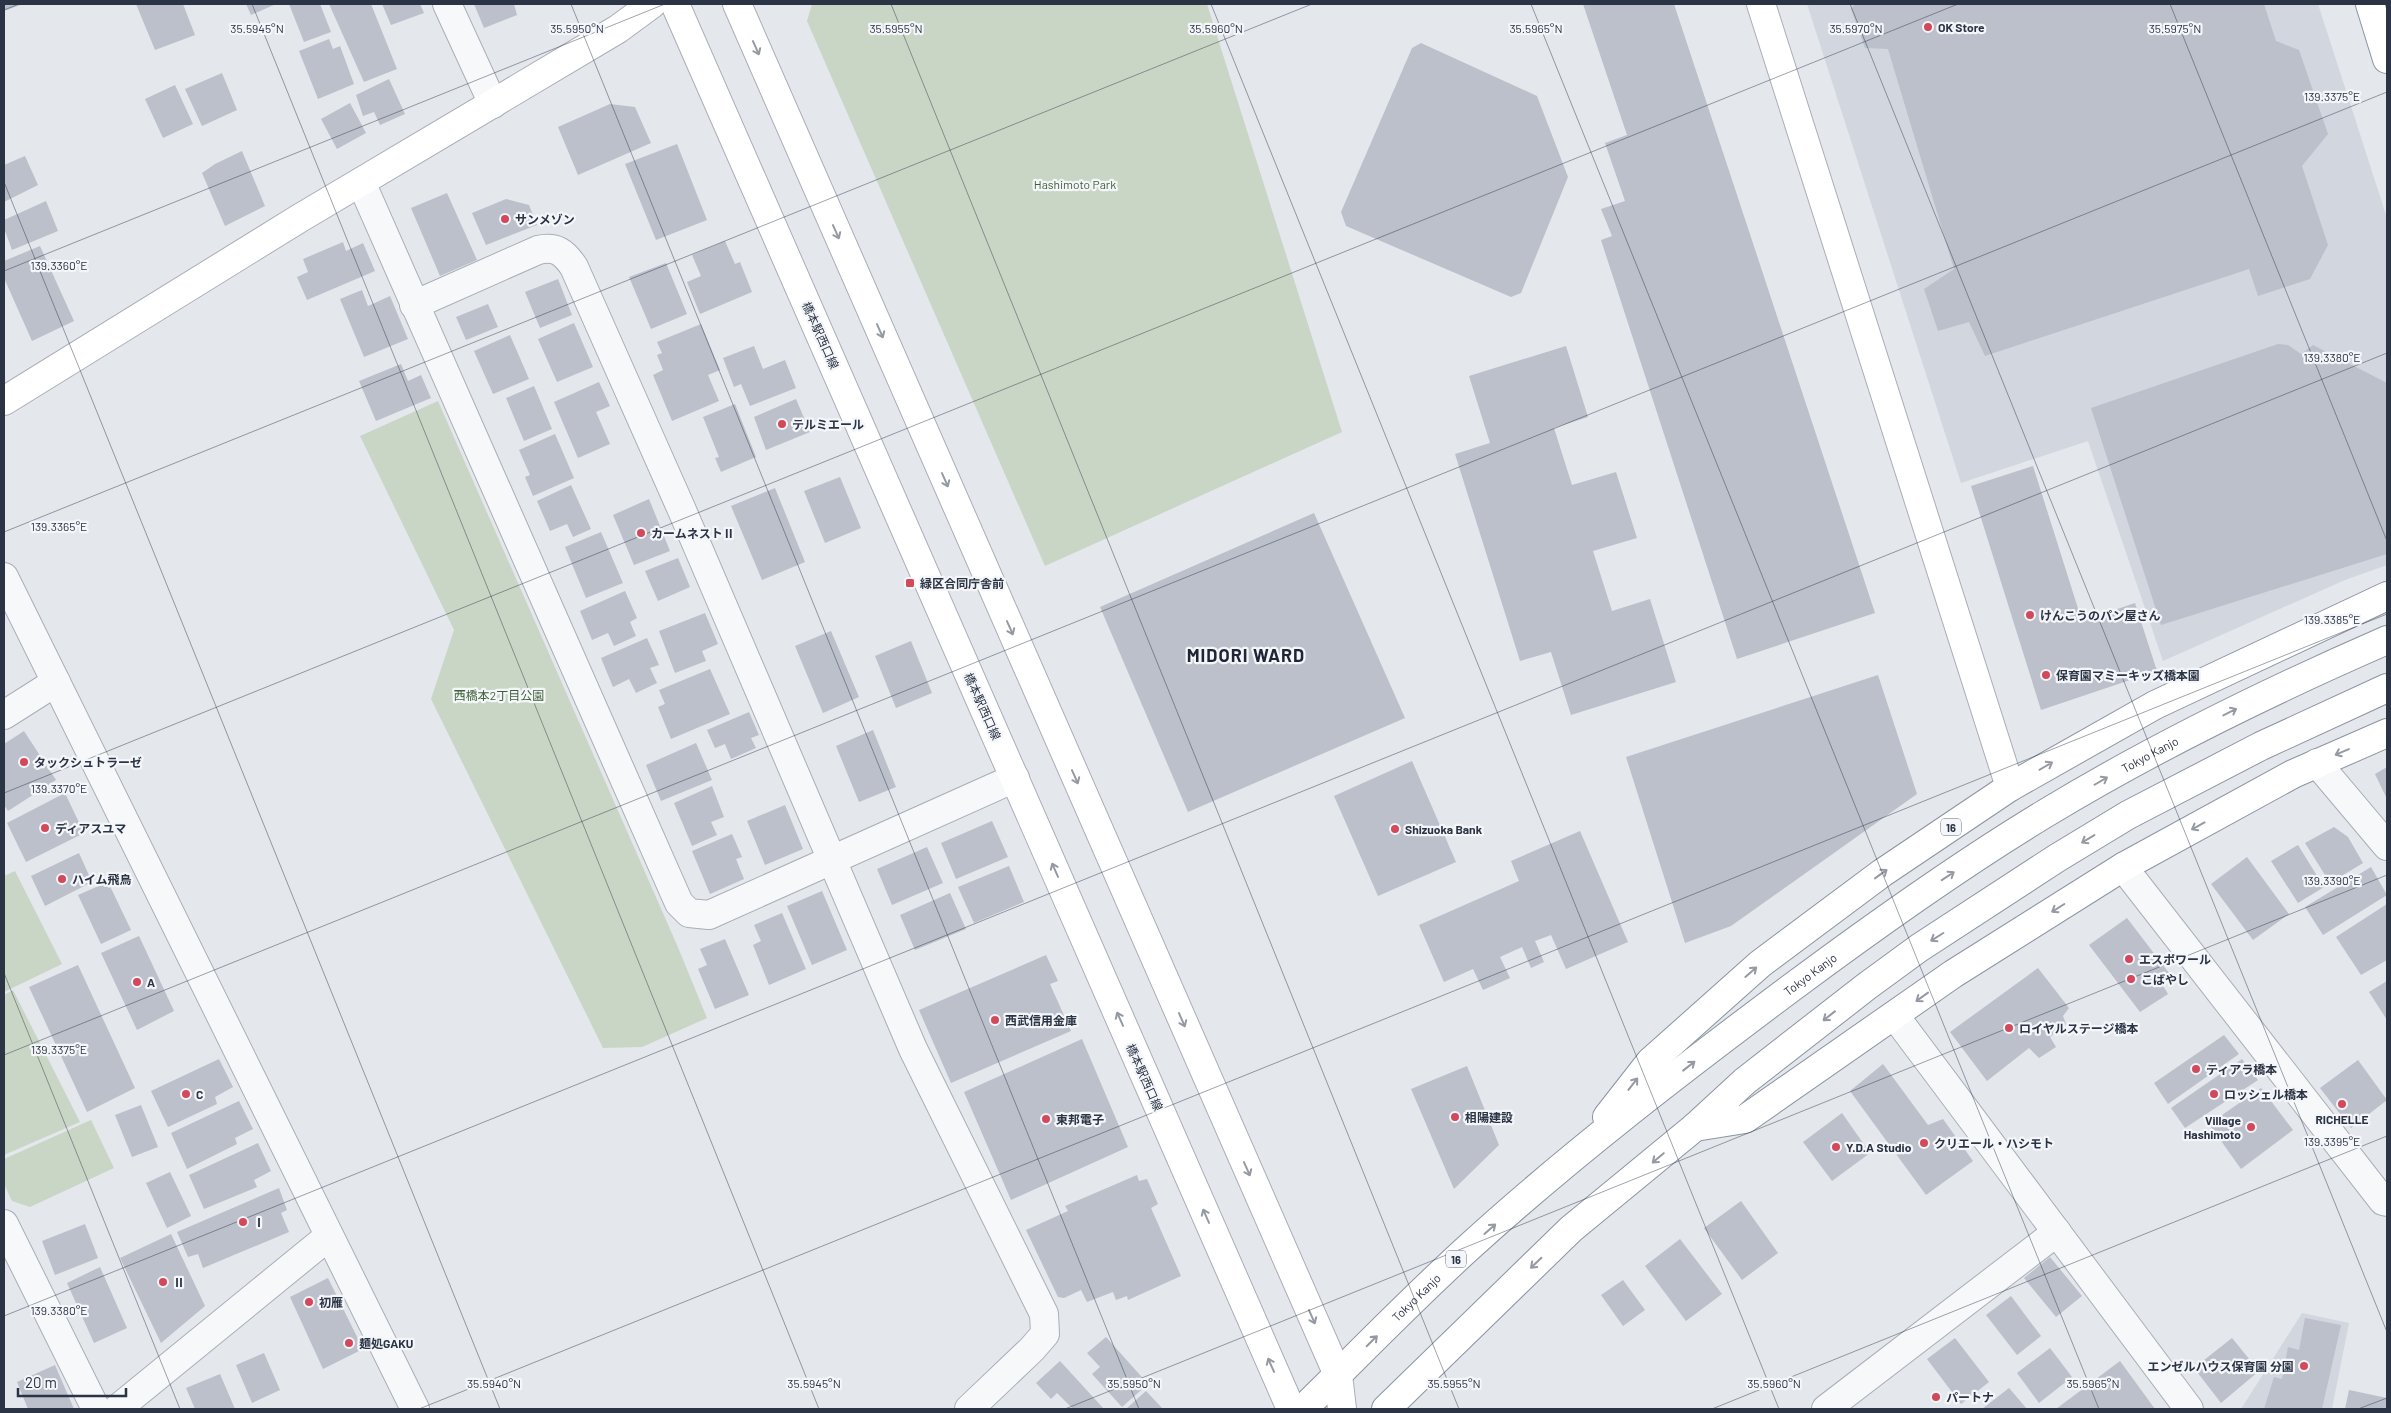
<svg xmlns="http://www.w3.org/2000/svg" width="2391" height="1413" font-family="Barlow,'Noto Sans JP',sans-serif">
	<rect width="100%" height="100%" fill="#e4e7ec"/>
	<g fill="#d2d6de">
		<polygon points="1807,4 2318,4 2387,218 2387,565 2345,580 2163,661 2088,441 1961,483"/>
		<polygon points="2302,1313 2349,1323 2332,1409 2241,1409"/>
	</g>
	<g fill="#c9d6c5">
		<polygon points="812,4 1207,4 1342,432 1045,566 807,21"/>
		<polygon points="438,401 677,945 707,1018 642,1047 603,1048 431,699 454,630 360,436"/>
		<polygon points="15,871 62,964 4,992 4,876"/>
		<polygon points="13,990 80,1122 4,1155 4,995"/>
		<polygon points="91,1120 114,1168 30,1207 12,1201 4,1184 4,1159"/>
	</g>
	<g fill="#bbc0ca">
		<polygon points="4,4 23,4 4,11"/>
		<polygon points="136,4 183,4 195,35 155,50"/>
		<polygon points="246,4 276,4 251,15"/>
		<polygon points="289,4 320,4 331,32 304,42"/>
		<polygon points="329,4 371,4 397,69 364,82"/>
		<polygon points="382,4 420,4 424,13 391,25"/>
		<polygon points="474,4 514,4 517,15 484,28"/>
		<polygon points="1583,4 1674,4 1875,613 1737,659 1601,240 1612,236 1601,209 1625,201 1605,143 1627,135"/>
		<polygon points="1855,4 2264,4 2276,41 2299,50 2328,134 2302,166 2328,245 2310,279 2258,296 2249,269 1985,356 1969,322 1938,331 1924,289 1954,269 1888,49 1865,48 1851,9"/>
		<polygon points="329,39 333,49 340,46 354,84 318,99 299,51"/>
		<polygon points="1421,43 1537,96 1568,177 1521,293 1511,297 1346,226 1341,212 1412,48"/>
		<polygon points="222,73 237,110 202,126 185,89"/>
		<polygon points="389,79 405,114 380,125 374,112 363,116 356,95"/>
		<polygon points="175,85 193,124 163,138 145,99"/>
		<polygon points="350,103 366,133 337,149 321,119"/>
		<polygon points="610,104 635,107 651,143 578,175 558,127"/>
		<polygon points="677,144 707,220 656,240 625,164"/>
		<polygon points="242,151 265,206 225,226 202,173 215,164"/>
		<polygon points="25,156 38,185 4,202 4,165"/>
		<polygon points="447,193 477,260 440,276 411,208"/>
		<polygon points="506,199 529,205 537,225 486,245 472,213"/>
		<polygon points="46,201 58,231 12,250 4,228 4,220"/>
		<polygon points="725,241 735,264 740,262 752,292 700,314 687,282 701,276 692,255"/>
		<polygon points="343,242 346,251 363,243 375,271 307,300 297,277 308,272 303,259"/>
		<polygon points="40,246 74,321 32,341 4,278 4,261"/>
		<polygon points="666,263 687,314 651,329 629,277"/>
		<polygon points="558,279 572,315 540,328 525,292"/>
		<polygon points="362,290 368,306 390,296 408,339 364,357 340,299"/>
		<polygon points="488,304 498,327 466,340 456,317"/>
		<polygon points="574,323 593,367 557,382 538,339"/>
		<polygon points="701,324 720,370 708,375 719,401 672,421 653,375 663,370 657,355 662,353 657,342"/>
		<polygon points="510,335 529,379 493,394 474,351"/>
		<polygon points="2278,344 2288,345 2301,354 2313,345 2387,383 2387,554 2161,625 2091,408"/>
		<polygon points="754,346 763,369 785,360 796,388 750,406 741,384 734,387 723,358"/>
		<polygon points="1566,346 1588,417 1554,428 1572,485 1616,472 1637,538 1593,551 1612,611 1650,599 1676,682 1571,715 1551,652 1520,661 1455,454 1490,443 1469,376"/>
		<polygon points="401,364 408,381 421,375 431,398 376,421 359,381"/>
		<polygon points="599,382 610,406 596,412 610,444 578,458 554,402"/>
		<polygon points="534,386 552,429 524,441 506,398"/>
		<polygon points="796,399 810,432 766,450 754,417"/>
		<polygon points="735,404 756,457 721,472 715,458 719,457 703,417"/>
		<polygon points="555,434 574,478 533,496 525,477 530,475 519,450"/>
		<polygon points="2033,466 2082,621 2135,603 2157,671 2041,710 1971,486"/>
		<polygon points="840,477 861,528 825,543 804,491"/>
		<polygon points="571,485 591,529 573,537 567,524 550,531 537,501"/>
		<polygon points="775,488 805,562 762,580 731,506"/>
		<polygon points="649,499 670,551 634,565 613,515"/>
		<polygon points="1314,513 1405,718 1188,812 1100,607"/>
		<polygon points="601,532 623,583 586,598 565,547"/>
		<polygon points="678,558 690,587 658,601 645,571"/>
		<polygon points="625,591 637,618 630,622 636,636 614,646 608,633 592,640 580,611"/>
		<polygon points="705,613 718,644 702,651 706,661 675,673 659,631"/>
		<polygon points="831,631 859,697 823,713 795,646"/>
		<polygon points="647,638 659,665 650,668 657,683 636,693 629,679 613,687 601,658"/>
		<polygon points="911,641 932,693 896,708 875,656"/>
		<polygon points="710,669 730,714 671,739 658,707 665,704 659,690"/>
		<polygon points="1878,675 1917,794 1731,926 1685,943 1626,757"/>
		<polygon points="749,712 759,735 751,738 756,748 731,759 725,744 715,748 707,730"/>
		<polygon points="873,730 896,787 859,802 836,746"/>
		<polygon points="24,731 56,780 8,811 4,805 4,744"/>
		<polygon points="696,743 712,780 661,801 646,765"/>
		<polygon points="1412,761 1456,862 1378,896 1334,796"/>
		<polygon points="2387,767 2387,796 2386,797 2375,774"/>
		<polygon points="712,786 724,817 711,822 717,835 692,846 674,803"/>
		<polygon points="65,793 84,833 26,862 7,823"/>
		<polygon points="785,805 803,849 765,865 747,821"/>
		<polygon points="992,821 1008,857 956,879 941,843"/>
		<polygon points="2334,827 2348,837 2363,863 2330,883 2305,843"/>
		<polygon points="1580,831 1628,942 1566,969 1551,935 1535,941 1544,962 1531,968 1522,947 1500,957 1510,978 1483,990 1473,969 1444,982 1419,925 1519,881 1511,861"/>
		<polygon points="732,834 742,857 736,859 744,879 710,894 692,851"/>
		<polygon points="2298,845 2324,887 2298,903 2271,861"/>
		<polygon points="927,847 943,883 892,905 877,869"/>
		<polygon points="79,853 92,882 45,906 31,876"/>
		<polygon points="2247,857 2289,914 2253,940 2211,884"/>
		<polygon points="1009,866 1024,902 974,923 958,887"/>
		<polygon points="2371,867 2387,895 2323,935 2305,907"/>
		<polygon points="108,882 131,930 101,944 78,895"/>
		<polygon points="822,891 847,950 812,965 787,906"/>
		<polygon points="950,893 966,929 915,950 900,915"/>
		<polygon points="2387,904 2387,960 2361,975 2336,937"/>
		<polygon points="782,913 806,969 769,985 753,945 761,941 754,925"/>
		<polygon points="2127,918 2169,973 2160,981 2168,994 2140,1012 2089,945"/>
		<polygon points="139,936 174,1011 137,1030 101,953"/>
		<polygon points="725,939 749,995 715,1009 698,969 707,965 700,949"/>
		<polygon points="1046,955 1058,981 1050,984 1071,1031 951,1083 919,1010"/>
		<polygon points="78,965 135,1088 87,1112 29,987"/>
		<polygon points="2038,968 2069,1008 2063,1016 2066,1024 2050,1037 2056,1047 2039,1058 2029,1048 1987,1081 1950,1032"/>
		<polygon points="2387,981 2387,1020 2369,992"/>
		<polygon points="2224,1035 2239,1054 2168,1104 2154,1083"/>
		<polygon points="1082,1039 1128,1147 1011,1200 964,1092"/>
		<polygon points="219,1059 233,1087 215,1097 217,1104 168,1127 151,1091"/>
		<polygon points="2242,1059 2258,1080 2185,1128 2171,1108"/>
		<polygon points="2358,1060 2387,1100 2351,1128 2320,1088"/>
		<polygon points="1883,1064 1928,1125 1943,1119 1973,1161 1926,1195 1850,1091"/>
		<polygon points="1467,1066 1499,1145 1454,1189 1411,1089"/>
		<polygon points="2261,1088 2293,1130 2241,1169 2209,1124"/>
		<polygon points="239,1101 253,1129 235,1138 237,1144 187,1169 171,1133"/>
		<polygon points="141,1105 158,1147 132,1157 115,1115"/>
		<polygon points="1842,1113 1870,1153 1832,1181 1803,1142"/>
		<polygon points="258,1143 271,1171 254,1180 257,1187 204,1209 189,1175"/>
		<polygon points="170,1172 191,1216 167,1228 146,1183"/>
		<polygon points="1137,1175 1139,1181 1147,1179 1158,1204 1151,1208 1181,1276 1128,1300 1127,1296 1116,1300 1113,1292 1087,1302 1081,1290 1064,1298 1058,1297 1026,1230 1068,1211 1065,1206"/>
		<polygon points="279,1188 287,1210 281,1213 289,1232 203,1268 198,1254 188,1257 177,1232"/>
		<polygon points="1741,1201 1778,1253 1742,1280 1704,1228"/>
		<polygon points="85,1224 98,1258 55,1275 42,1241"/>
		<polygon points="171,1234 205,1306 161,1343 120,1258"/>
		<polygon points="1680,1239 1722,1294 1686,1321 1645,1266"/>
		<polygon points="2050,1257 2082,1296 2056,1317 2024,1278"/>
		<polygon points="100,1267 127,1328 94,1343 67,1283"/>
		<polygon points="328,1278 363,1349 323,1369 290,1297"/>
		<polygon points="1623,1280 1645,1310 1623,1326 1601,1295"/>
		<polygon points="2011,1296 2041,1336 2017,1355 1986,1315"/>
		<polygon points="2305,1318 2341,1325 2322,1409 2264,1409 2274,1377 2282,1379 2288,1347 2299,1350"/>
		<polygon points="1106,1337 1148,1384 1122,1407 1092,1374 1100,1367 1087,1353"/>
		<polygon points="1955,1338 1989,1382 1961,1404 1927,1359"/>
		<polygon points="2232,1338 2259,1371 2221,1403 2194,1368"/>
		<polygon points="2050,1348 2072,1377 2039,1403 2017,1373"/>
		<polygon points="264,1353 280,1390 252,1403 236,1365"/>
		<polygon points="1060,1361 1104,1409 1073,1409 1057,1393 1051,1399 1036,1383"/>
		<polygon points="2120,1361 2155,1409 2056,1409"/>
		<polygon points="55,1365 74,1409 28,1409 17,1382"/>
		<polygon points="220,1374 235,1409 195,1409 186,1388"/>
		<polygon points="2009,1388 2027,1409 1982,1409"/>
		<polygon points="2349,1390 2387,1398 2387,1409 2345,1409"/>
		<polygon points="1146,1391 1163,1409 1126,1409"/>
	</g>
	<g fill="none" stroke-linecap="round" stroke-linejoin="round">
		<g stroke="#a9aeb7" stroke-width="30">
			<g id="street">
				<polyline points="447,4 493,104"/>
				<polyline points="361,182 679,903 689,913 709,915 1015,778"/>
				<path d="M414 305 538 250C556 246 564 252 574 267L681 508 913 1049 1044 1314 1045 1334 1032 1349 969 1409"/>
				<polyline points="4,577 415,1409"/>
				<polyline points="4,715 56,682"/>
				<polyline points="2317,763 2387,846"/>
				<polyline points="2123,867 2383,1201 2387,1202"/>
				<polyline points="1895,1016 2189,1409"/>
				<polyline points="4,1224 96,1409"/>
				<polyline points="117,1409 329,1236"/>
				<polyline points="1826,1409 2057,1232"/>
			</g>
		</g>
		<g stroke="#a9aeb7" stroke-width="30">
			<g id="secondary">
				<polyline points="675,4 1291,1409"/>
				<polyline points="737,4 1338,1375 1342,1409"/>
				<polyline points="1761,4 2010,787"/>
				<polyline points="4,401 300,218 618,29 652,4"/>
			</g>
		</g>
		<g stroke="#8b94a3" stroke-width="30">
			<g id="highway">
				<polyline points="2370,4 2387,59"/>
				<polyline points="1607,1117 1650,1062 1760,964 1882,873 2010,787 2155,705 2387,596"/>
				<polyline points="1695,1127 1745,1119 1953,974 2123,867 2293,774 2387,733"/>
				<path id="s1" d="M1303 1409C1357 1356 1410 1301 1467 1249 1569 1156 1680 1071 1791 988 1873 927 1958 866 2046 813 2155 747 2270 691 2387 640"/>
				<polyline points="1386,1409 1571,1229 1695,1127 1745,1081 1867,986 1919,948 2057,858 2128,815 2261,746 2387,688"/>
			</g>
		</g>
		<use href="#street" stroke="#f7f8fa" stroke-width="28"/>
		<use href="#secondary" stroke="#fff" stroke-width="28"/>
		<use href="#highway" stroke="#fff" stroke-width="28"/>
	</g>
	<defs><path id="oneway-shaft" d="M-6 0H5M1.5-3L5.5 0L1.5 3" fill="none" stroke-width="1.6" stroke-linecap="round" stroke-linejoin="round" transform="scale(1.25)"/></defs>
	<g stroke="#959aa2">
		<use href="#oneway-shaft" transform="translate(756 48) rotate(66)"/>
		<use href="#oneway-shaft" transform="translate(836 232) rotate(66)"/>
		<use href="#oneway-shaft" transform="translate(880 331) rotate(66)"/>
		<use href="#oneway-shaft" transform="translate(945 480) rotate(66)"/>
		<use href="#oneway-shaft" transform="translate(1010 628) rotate(66)"/>
		<use href="#oneway-shaft" transform="translate(2230 712) rotate(-27)"/>
		<use href="#oneway-shaft" transform="translate(2342 752) rotate(157)"/>
		<use href="#oneway-shaft" transform="translate(2046 766) rotate(-30)"/>
		<use href="#oneway-shaft" transform="translate(1075 777) rotate(66)"/>
		<use href="#oneway-shaft" transform="translate(2101 781) rotate(-30)"/>
		<use href="#oneway-shaft" transform="translate(2198 826) rotate(151)"/>
		<use href="#oneway-shaft" transform="translate(2088 839) rotate(149)"/>
		<use href="#oneway-shaft" transform="translate(1055 870) rotate(-114)"/>
		<use href="#oneway-shaft" transform="translate(1881 874) rotate(-36)"/>
		<use href="#oneway-shaft" transform="translate(1948 876) rotate(-33)"/>
		<use href="#oneway-shaft" transform="translate(2058 908) rotate(148)"/>
		<use href="#oneway-shaft" transform="translate(1937 937) rotate(148)"/>
		<use href="#oneway-shaft" transform="translate(1751 972) rotate(-41)"/>
		<use href="#oneway-shaft" transform="translate(1922 997) rotate(144)"/>
		<use href="#oneway-shaft" transform="translate(1829 1016) rotate(142)"/>
		<use href="#oneway-shaft" transform="translate(1120 1019) rotate(-114)"/>
		<use href="#oneway-shaft" transform="translate(1182 1020) rotate(66)"/>
		<use href="#oneway-shaft" transform="translate(1689 1066) rotate(-38)"/>
		<use href="#oneway-shaft" transform="translate(1633 1084) rotate(-52)"/>
		<use href="#oneway-shaft" transform="translate(1658 1158) rotate(140)"/>
		<use href="#oneway-shaft" transform="translate(1247 1169) rotate(66)"/>
		<use href="#oneway-shaft" transform="translate(1206 1216) rotate(-114)"/>
		<use href="#oneway-shaft" transform="translate(1490 1229) rotate(-41)"/>
		<use href="#oneway-shaft" transform="translate(1536 1263) rotate(136)"/>
		<use href="#oneway-shaft" transform="translate(1312 1317) rotate(66)"/>
		<use href="#oneway-shaft" transform="translate(1372 1341) rotate(-45)"/>
		<use href="#oneway-shaft" transform="translate(1271 1365) rotate(-114)"/>
	</g>
	<path fill="none" stroke="#2b3445" stroke-width="1" stroke-opacity="0.45" d="M252 4 819 1409M571 4 1139 1409M891 4 1459 1409M1211 4 1779 1409M1531 4 2099 1409M1850 4 2387 1332M2170 4 2387 541M4 10 19 4M4 182 500 1409M4 271 665 4M4 532 1312 4M4 793 1958 4M4 973 180 1409M4 1055 2387 92M4 1316 2387 353M419 1409 2387 614M1065 1409 2387 875M1712 1409 2387 1136M2358 1409 2387 1398"/>
	<g fill="#d1495b" stroke="#f4f6f9" stroke-width="2">
		<circle cx="1928" cy="27" r="5"/>
		<circle cx="505" cy="219" r="5"/>
		<circle cx="782" cy="424" r="5"/>
		<circle cx="641" cy="533" r="5"/>
		<rect x="905" y="578" width="10" height="10" rx="2.5"/>
		<circle cx="2030" cy="615" r="5"/>
		<circle cx="2046" cy="675" r="5"/>
		<circle cx="24" cy="762" r="5"/>
		<circle cx="45" cy="828" r="5"/>
		<circle cx="1395" cy="829" r="5"/>
		<circle cx="62" cy="879" r="5"/>
		<circle cx="2129" cy="959" r="5"/>
		<circle cx="2131" cy="979" r="5"/>
		<circle cx="137" cy="982" r="5"/>
		<circle cx="995" cy="1020" r="5"/>
		<circle cx="2009" cy="1028" r="5"/>
		<circle cx="2196" cy="1069" r="5"/>
		<circle cx="186" cy="1094" r="5"/>
		<circle cx="2214" cy="1094" r="5"/>
		<circle cx="2342" cy="1104" r="5"/>
		<circle cx="1455" cy="1117" r="5"/>
		<circle cx="1046" cy="1119" r="5"/>
		<circle cx="2251" cy="1127" r="5"/>
		<circle cx="1924" cy="1143" r="5"/>
		<circle cx="1836" cy="1147" r="5"/>
		<circle cx="243" cy="1222" r="5"/>
		<circle cx="163" cy="1282" r="5"/>
		<circle cx="309" cy="1302" r="5"/>
		<circle cx="349" cy="1343" r="5"/>
		<circle cx="2304" cy="1366" r="5"/>
		<circle cx="1936" cy="1397" r="5"/>
	</g>
	<g text-anchor="middle" dominant-baseline="central" stroke-width="4.5" stroke-linejoin="round" paint-order="stroke">
		<g fill="#f4f6f9" stroke="#676e7b" stroke-width="1">
			<rect x="1941" y="818.5" width="20" height="17" rx="4"/>
			<rect x="1446" y="1250.5" width="20" height="17" rx="4"/>
		</g>
		<g font-size="11" font-weight="bold" fill="#2b3445">
			<text x="1951" y="827">16</text>
			<text x="1456" y="1259">16</text>
		</g>
		<g font-size="12" font-weight="bold" fill="#2b3445" stroke="#f4f6f9" text-anchor="start">
			<text x="1938" y="27">OK Store</text>
			<text x="515" y="219">サンメゾン</text>
			<text x="792" y="424">テルミエール</text>
			<text x="651" y="533">カームネストⅡ</text>
			<text x="920" y="583">緑区合同庁舎前</text>
			<text x="2040" y="615">けんこうのパン屋さん</text>
			<text x="2056" y="675">保育園マミーキッズ橋本園</text>
			<text x="34" y="762">タックシュトラーゼ</text>
			<text x="55" y="828">ディアスユマ</text>
			<text x="1405" y="829">Shizuoka Bank</text>
			<text x="72" y="879">ハイム飛鳥</text>
			<text x="2139" y="959">エスポワール</text>
			<text x="2141" y="979">こばやし</text>
			<text x="147" y="982">A</text>
			<text x="1005" y="1020">西武信用金庫</text>
			<text x="2019" y="1028">ロイヤルステージ橋本</text>
			<text x="2206" y="1069">ティアラ橋本</text>
			<text x="196" y="1094">C</text>
			<text x="2224" y="1094">ロッシェル橋本</text>
			<text x="1465" y="1117">相陽建設</text>
			<text x="1056" y="1119">東邦電子</text>
			<text x="2342" y="1119" text-anchor="middle">RICHELLE</text>
			<text x="2241" y="1120" text-anchor="end">Village<tspan x="2241" dy="14">Hashimoto</tspan></text>
			<text x="1934" y="1143">クリエール・ハシモト</text>
			<text x="1846" y="1147">Y.D.A Studio</text>
			<text x="253" y="1222">Ⅰ</text>
			<text x="173" y="1282">Ⅱ</text>
			<text x="319" y="1302">初雁</text>
			<text x="359" y="1343">麺処GAKU</text>
			<text x="2294" y="1366" text-anchor="end">エンゼルハウス保育園 分園</text>
			<text x="1946" y="1397">パートナ</text>
		</g>
		<g font-size="12" fill="#3f6138" stroke="#f4f6f9">
			<text x="1075" y="184">Hashimoto Park</text>
			<text x="499" y="695">西橋本2丁目公園</text>
		</g>
		<g font-size="12" fill="#2b3445" stroke="#f4f6f9">
			<text transform="translate(821 335) rotate(66)">橋本駅西口線</text>
			<text transform="translate(983 706) rotate(66)">橋本駅西口線</text>
			<text stroke="none"><textPath href="#s1" startOffset="1074">Tokyo Kanjo</textPath></text>
			<text stroke="none"><textPath href="#s1" startOffset="669">Tokyo Kanjo</textPath></text>
			<text transform="translate(1145 1077) rotate(66)">橋本駅西口線</text>
			<text stroke="none"><textPath href="#s1" startOffset="159">Tokyo Kanjo</textPath></text>
		</g>
		<g font-size="18" font-weight="bold" letter-spacing="1" fill="#1d2536" stroke="#f4f6f9">
			<text x="1246" y="655">MIDORI WARD</text>
		</g>
	</g>
	<g font-size="12" text-anchor="middle" fill="#2b3445" stroke="#f4f6f9" stroke-width="4.5" stroke-linejoin="round" paint-order="stroke">
		<text x="257" y="33">35.5945°N</text>
		<text x="896" y="33">35.5955°N</text>
		<text x="577" y="33">35.5950°N</text>
		<text x="1216" y="33">35.5960°N</text>
		<text x="1536" y="33">35.5965°N</text>
		<text x="1856" y="33">35.5970°N</text>
		<text x="2175" y="33">35.5975°N</text>
		<text x="2332" y="101">139.3375°E</text>
		<text x="59" y="270">139.3360°E</text>
		<text x="2332" y="362">139.3380°E</text>
		<text x="59" y="531">139.3365°E</text>
		<text x="2332" y="624">139.3385°E</text>
		<text x="59" y="793">139.3370°E</text>
		<text x="2332" y="885">139.3390°E</text>
		<text x="59" y="1054">139.3375°E</text>
		<text x="2332" y="1146">139.3395°E</text>
		<text x="59" y="1315">139.3380°E</text>
		<text x="494" y="1388">35.5940°N</text>
		<text x="814" y="1388">35.5945°N</text>
		<text x="1134" y="1388">35.5950°N</text>
		<text x="1454" y="1388">35.5955°N</text>
		<text x="1774" y="1388">35.5960°N</text>
		<text x="2093" y="1388">35.5965°N</text>
	</g>
	<rect width="2391" height="1413" fill="none" stroke="#2b3445" stroke-width="10"/>
	<path d="M18 1388v8h108v-8" fill="none" stroke="#2b3445" stroke-width="2.5"/>
	<text x="25" y="1388" font-size="15" fill="#2b3445" stroke="#f4f6f9" stroke-width="4" paint-order="stroke">20 m</text>
</svg>
